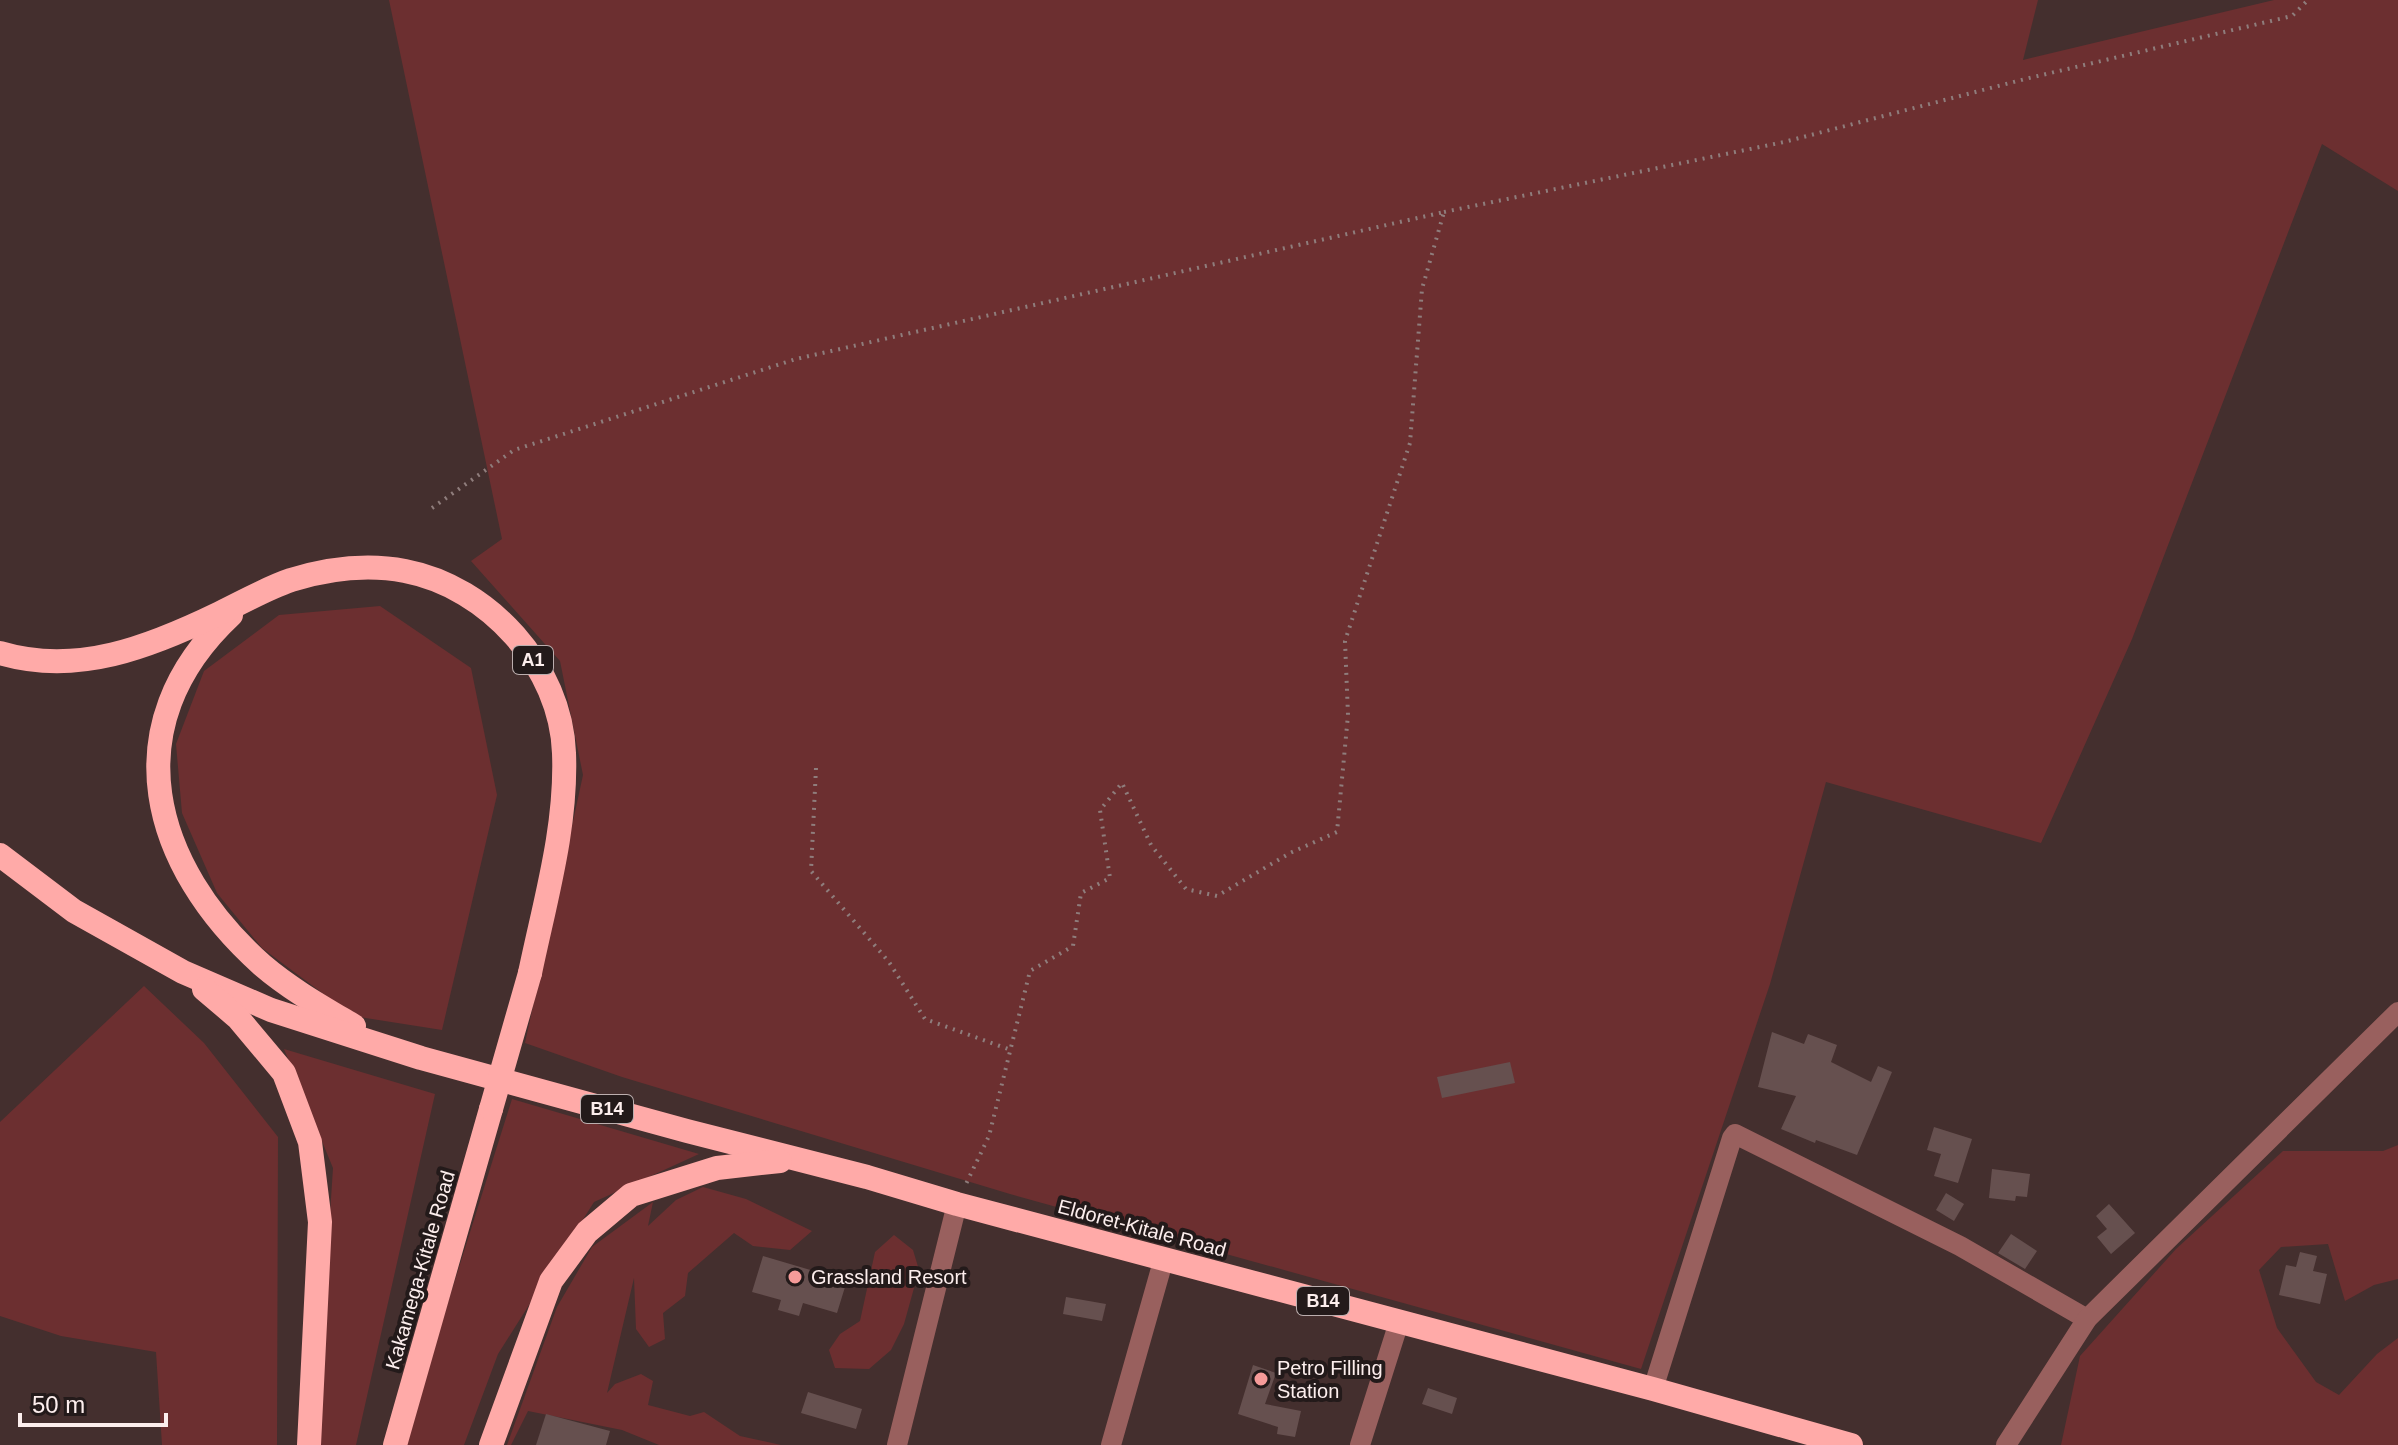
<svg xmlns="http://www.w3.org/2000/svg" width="2398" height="1445" font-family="Arial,sans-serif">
	<rect width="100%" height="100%" fill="#442f2e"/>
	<g fill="#6c2f30">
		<polygon points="389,0 2038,0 2023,60 2274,0 2398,0 2398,191 2322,144 2132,639 2041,843 1826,782 1770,984 1641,1369 1010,1194 622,1077 525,1043 583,775 560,661 471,561 502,539"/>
		<polygon points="380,606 471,668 497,795 442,1030 353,1016 262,948 217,893 182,813 176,744 204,671 279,615"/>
		<polygon points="144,986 204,1043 278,1137 277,1445 162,1445 156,1352 61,1336 0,1316 0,1122"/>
		<polygon points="284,1049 435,1094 356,1445 315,1445 333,1168"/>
		<polygon points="512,1099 699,1154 594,1202 498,1354 464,1445 403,1445"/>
		<polygon points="2398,1145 2398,1279 2374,1285 2345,1301 2328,1244 2281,1247 2259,1270 2277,1328 2316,1382 2339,1395 2377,1354 2398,1338 2398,1445 2061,1445 2080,1356 2176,1249 2283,1151 2383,1151"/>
		<polygon points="703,1187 746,1199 812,1231 790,1250 753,1246 734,1233 688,1273 685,1296 663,1313 665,1339 649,1347 636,1329 634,1278 607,1393 615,1384 641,1374 653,1381 648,1405 690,1416 704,1412 740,1436 781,1445 659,1445 622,1430 528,1411 511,1445 507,1445 557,1307 592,1247 653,1202 648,1226 676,1200"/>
		<polygon points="894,1235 913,1250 919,1270 904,1324 891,1350 869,1369 835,1368 829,1350 840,1334 860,1321 875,1252"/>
	</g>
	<g fill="#66504f">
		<polygon points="1772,1032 1804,1044 1808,1034 1837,1045 1831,1062 1871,1082 1878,1066 1892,1072 1857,1155 1816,1140 1815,1143 1781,1129 1796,1096 1758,1087"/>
		<polygon points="1510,1062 1515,1083 1442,1098 1437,1077"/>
		<polygon points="1934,1127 1972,1139 1958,1183 1934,1176 1941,1154 1927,1150"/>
		<polygon points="1992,1169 2030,1174 2027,1197 2016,1196 2015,1201 1989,1198"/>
		<polygon points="1946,1193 1964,1204 1954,1221 1936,1210"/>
		<polygon points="2109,1204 2135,1233 2111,1254 2097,1237 2107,1229 2096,1216"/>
		<polygon points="2011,1234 2037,1251 2025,1269 1998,1253"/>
		<polygon points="2300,1252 2317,1256 2313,1271 2327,1274 2320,1304 2279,1295 2286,1265 2296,1267"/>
		<polygon points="763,1256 824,1274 826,1282 845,1287 837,1313 803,1303 799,1316 778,1310 781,1300 752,1292"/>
		<polygon points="1066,1297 1106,1304 1102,1321 1063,1314"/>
		<polygon points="1253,1365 1276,1373 1265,1404 1301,1411 1295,1437 1277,1434 1278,1427 1238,1414"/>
		<polygon points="1428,1388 1457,1398 1452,1414 1422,1404"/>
		<polygon points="808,1392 862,1409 856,1429 801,1413"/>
		<polygon points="546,1414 610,1431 606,1445 536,1445"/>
	</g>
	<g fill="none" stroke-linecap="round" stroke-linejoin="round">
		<g stroke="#8f7d7c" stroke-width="4" stroke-dasharray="2 6" stroke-linecap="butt">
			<polyline points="1444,212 1784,142 2025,79 2292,16 2308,0"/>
			<polyline points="432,508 514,450 796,359 1444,212 1422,289 1410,443 1345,641 1348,715 1337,832 1290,853 1217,896 1186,889 1151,845 1122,783 1100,810 1110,878 1081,893 1073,946 1030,971 989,1136 966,1184"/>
			<polyline points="816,768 811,871 889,962 925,1019 1011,1050"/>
		</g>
		<g stroke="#99605e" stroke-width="20">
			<polyline points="1653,1389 1732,1138 1735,1134 1960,1246 2087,1319"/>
			<polyline points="897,1445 957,1204"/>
			<polyline points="1111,1445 1164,1258"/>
			<polyline points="1360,1445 1399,1322"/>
			<polyline points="2006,1445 2087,1319 2398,1012"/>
		</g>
		<g stroke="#ffaaa8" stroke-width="24">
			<path d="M231 615C112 726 151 866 262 965 290 989 322 1007 354 1026"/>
			<path d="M0 653C77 676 150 647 220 613 243 602 267 588 291 580 327 569 368 564 405 571 489 587 561 667 564 753 567 827 545 901 530 973"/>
			<polyline points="0,855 74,911 183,972 271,1010 421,1058 687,1131 867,1177 957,1204 1653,1389 1851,1445"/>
			<polyline points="204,989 238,1018 284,1073 310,1142 320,1222 309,1445"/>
			<polyline points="395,1445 491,1109"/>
			<polyline points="491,1445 551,1281 587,1232 631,1195 717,1168 780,1161"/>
		</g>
		<polyline stroke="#ffaaa8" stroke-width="24" points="491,1109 530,973"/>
	</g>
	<g fill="#f59b99" stroke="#231a1a" stroke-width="3">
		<circle cx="795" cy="1277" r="8"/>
		<circle cx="1261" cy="1379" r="8"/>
	</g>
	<g text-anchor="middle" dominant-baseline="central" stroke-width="8" stroke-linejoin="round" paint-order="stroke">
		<g fill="#231a1a" stroke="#bbaeae" stroke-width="2">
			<rect x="513" y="646" width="40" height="28" rx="6"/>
			<rect x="581" y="1095" width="52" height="28" rx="6"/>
			<rect x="1297" y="1287" width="52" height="28" rx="6"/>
		</g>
		<g font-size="18" font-weight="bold" fill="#fceeed">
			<text x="533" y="660">A1</text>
			<text x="607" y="1109">B14</text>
			<text x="1323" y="1301">B14</text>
		</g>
		<g font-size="20" fill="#fceeed" stroke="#231a1a">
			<text transform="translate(1142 1228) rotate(15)">Eldoret-Kitale Road</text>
			<text transform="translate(420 1270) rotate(-74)">Kakamega-Kitale Road</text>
		</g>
		<g font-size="20" fill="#fceeed" stroke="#231a1a" text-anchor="start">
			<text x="811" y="1277">Grassland Resort</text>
			<text x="1277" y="1368">Petro Filling<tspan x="1277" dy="23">Station</tspan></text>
		</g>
	</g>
	<path d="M20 1413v12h146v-12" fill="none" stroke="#fceeed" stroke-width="4"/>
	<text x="32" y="1413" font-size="24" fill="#fceeed" stroke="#231a1a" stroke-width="6" paint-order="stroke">50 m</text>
</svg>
